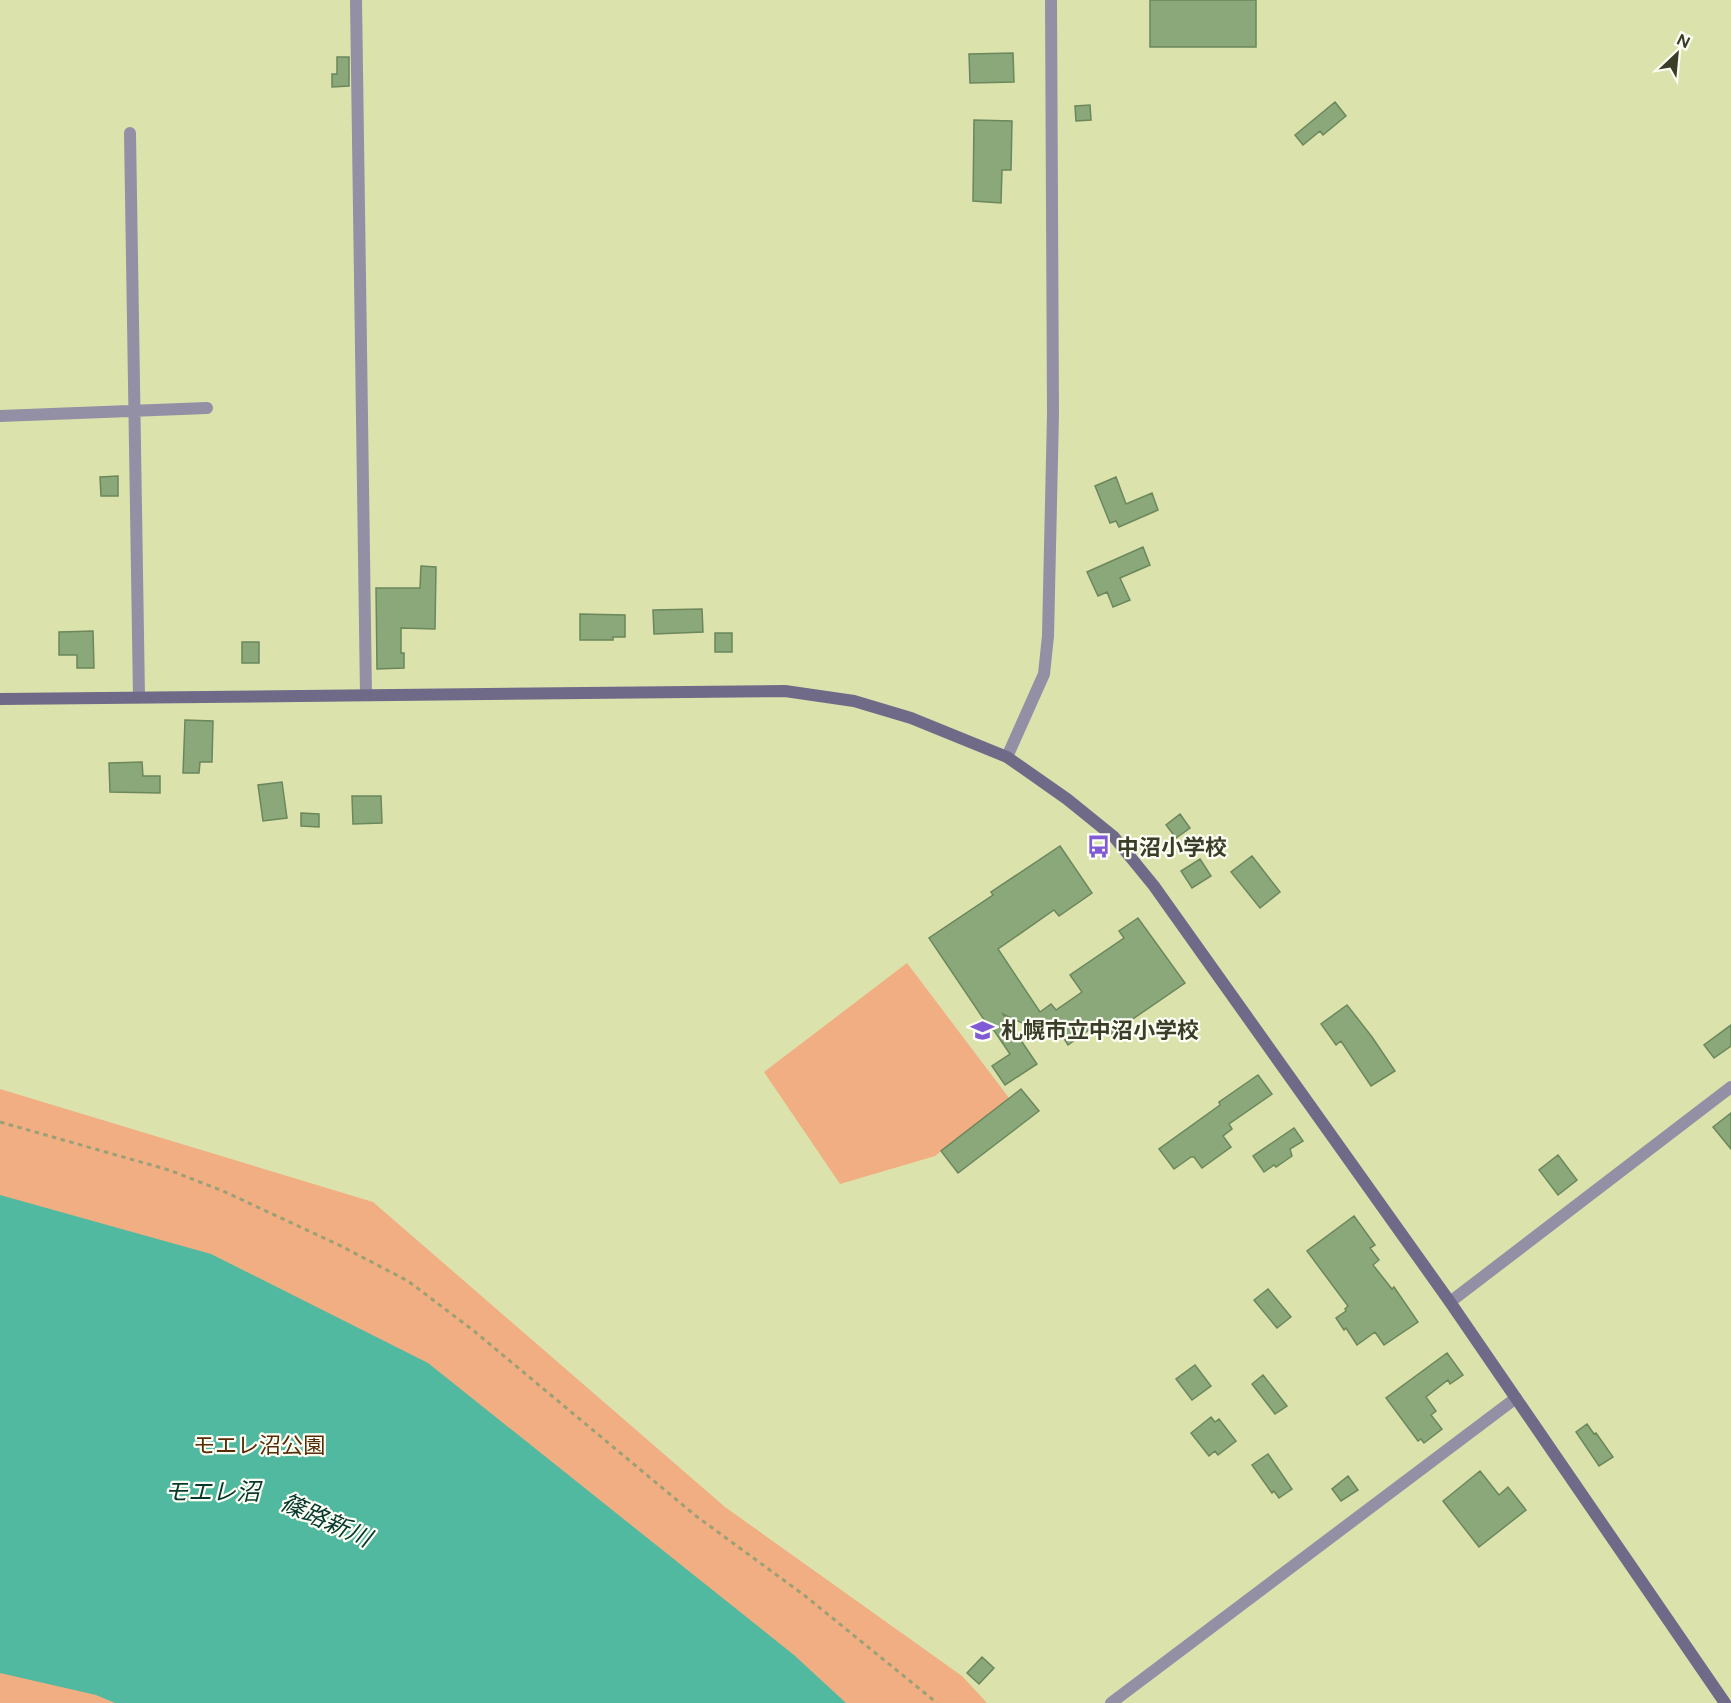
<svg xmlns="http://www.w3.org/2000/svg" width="1731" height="1703" font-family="Figtree,'Noto Sans JP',sans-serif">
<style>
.green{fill:#f1ae82}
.water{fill:#51b99f}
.building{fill:#8ba87b;stroke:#6b875b;stroke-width:1.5}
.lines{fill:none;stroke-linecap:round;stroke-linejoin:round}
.path{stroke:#9ba077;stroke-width:3;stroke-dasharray:4.5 4.5;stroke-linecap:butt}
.street{stroke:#938fa5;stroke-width:12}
.secondary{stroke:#706a89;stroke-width:12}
.labels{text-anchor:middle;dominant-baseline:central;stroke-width:4.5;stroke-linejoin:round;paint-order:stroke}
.poi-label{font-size:22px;font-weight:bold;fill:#3a3d27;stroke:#fdfef4;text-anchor:start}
.park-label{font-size:22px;fill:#582b05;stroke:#fdfef4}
.water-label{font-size:24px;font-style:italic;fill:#06382d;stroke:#fdfef4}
</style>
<rect width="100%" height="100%" fill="#dbe2ac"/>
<!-- green -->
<path class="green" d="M907 963 1009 1098 935 1156 840 1184 764 1072Z
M0 1089 373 1202 725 1507 962 1676 987 1703H0Z"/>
<!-- water -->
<path class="water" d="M0 1195 211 1254 428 1363 794 1655 846 1703H115L96 1695 0 1673Z"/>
<!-- building -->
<path class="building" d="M1150 0H1256V47H1150Z
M1013 53 1014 82 970 83 969 54Z
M337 57H349V86L332 87V74H337Z
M1335 102 1346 116 1323 135 1320 131 1303 145 1295 135Z
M1090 105 1091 120 1076 121 1075 106Z
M974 120 1012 121 1011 170H1002L1001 203 973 201Z
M118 476V496H101L100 477Z
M1116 477 1126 504 1152 493 1158 510 1119 527 1116 521 1110 523 1095 486Z
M1143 547 1150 565 1120 578 1130 600 1113 607 1107 592 1098 596 1087 572Z
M421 566 436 567 435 629 401 628V653H404V668L377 669 376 588H420Z
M702 609 703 632 654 634 653 610Z
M580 614 625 615V637H613V640H580Z
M93 631 94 668H77V655H59V632Z
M715 633H732V652H715Z
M242 642H259V663H242Z
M185 720 213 721 212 762H200L199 773H183Z
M142 762 143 776H160V793L110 792 109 763Z
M282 782 287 818 263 821 258 785Z
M352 796H381L382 823 353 824Z
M301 813 319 814V827L301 826Z
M1180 814 1190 828 1176 838 1166 825Z
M1060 846 1092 893 1059 916 1054 910 998 949 1040 1012 1051 1004 1056 1010 1082 992 1070 975 1124 938 1119 931 1138 918 1185 983 1111 1034 1102 1021 1068 1045 1060 1032 1052 1037 1003 1014 1037 1064 1005 1085 992 1066 1010 1054 993 1029 991 1030 929 938 993 895 991 892Z
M1252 856 1280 892 1260 908 1231 872Z
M1200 859 1211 876 1192 888 1181 871Z
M1347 1005 1372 1037 1395 1071 1371 1086 1341 1041 1336 1045 1321 1024Z
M1731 1025V1046L1714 1058 1704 1045Z
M1258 1075 1272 1094 1229 1124 1232 1129 1223 1136 1231 1147 1202 1168 1194 1157H1191L1174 1169 1159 1149 1220 1105 1219 1102Z
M1021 1089 1039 1111 958 1173 941 1151Z
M1731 1113V1149L1713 1127Z
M1294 1128 1303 1141 1290 1149 1292 1156 1276 1167 1274 1165 1264 1172 1253 1156Z
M1558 1155 1577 1180 1558 1195 1539 1170Z
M1354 1216 1375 1245 1370 1248 1379 1260 1373 1265 1392 1289 1394 1287 1418 1322 1384 1345 1375 1332 1357 1345 1346 1328 1344 1330 1336 1318 1346 1311 1345 1309 1348 1306 1307 1251Z
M1268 1289 1291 1317 1277 1328 1254 1300Z
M1447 1353 1463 1375 1450 1384 1448 1380 1426 1397 1436 1411 1431 1415 1442 1429 1424 1443 1421 1439 1418 1441 1386 1398Z
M1195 1365 1211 1386 1192 1400 1176 1379Z
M1263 1375 1287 1406 1275 1414 1252 1384Z
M1211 1417 1215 1422 1219 1419 1236 1441 1218 1455 1215 1451 1209 1456 1191 1433Z
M1587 1424 1594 1434 1596 1433 1613 1457 1599 1466 1576 1432Z
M1268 1454 1292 1489 1279 1498 1274 1491 1272 1493 1252 1465Z
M1480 1471 1499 1495 1508 1487 1526 1510 1479 1547 1443 1501Z
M1348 1476 1358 1490 1341 1501 1332 1489Z
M982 1657 994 1668 979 1684 967 1673Z"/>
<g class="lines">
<!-- path -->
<path class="path" d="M0 1122 169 1170 223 1191 339 1245 408 1281 474 1331 696 1516 804 1595 937 1703"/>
<!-- street -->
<path class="street" d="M356 0 366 695
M130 133 139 697
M0 416 207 408
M1007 757 1044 674 1048 636 1053 414 1051 0
M1450 1302 1731 1087
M1111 1703 1516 1398"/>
<!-- secondary -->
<path class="secondary" d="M0 699 785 691 854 701 911 718 1007 757 1067 799 1114 837 1154 886 1450 1302 1725 1703"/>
</g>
<!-- icons -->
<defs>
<symbol id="bus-bare" viewBox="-9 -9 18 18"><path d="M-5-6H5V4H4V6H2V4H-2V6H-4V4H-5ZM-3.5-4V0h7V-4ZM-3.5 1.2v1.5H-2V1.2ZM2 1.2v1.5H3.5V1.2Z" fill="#815bd5" stroke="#fdfef4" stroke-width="2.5" paint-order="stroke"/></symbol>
<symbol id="school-bare" viewBox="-9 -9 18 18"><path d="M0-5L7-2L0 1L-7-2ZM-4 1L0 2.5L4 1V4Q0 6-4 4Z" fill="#815bd5" stroke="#fdfef4" stroke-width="2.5" paint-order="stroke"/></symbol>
</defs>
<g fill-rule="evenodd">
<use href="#bus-bare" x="1082" y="830" width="33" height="33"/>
<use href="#school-bare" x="966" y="1014" width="33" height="33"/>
</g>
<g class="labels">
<!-- poi labels -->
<g class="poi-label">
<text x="1117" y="847">中沼小学校</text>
<text x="1001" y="1030">札幌市立中沼小学校</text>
</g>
<!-- park labels -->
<g class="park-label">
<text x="259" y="1445">モエレ沼公園</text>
</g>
<!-- water labels -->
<g class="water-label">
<text x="212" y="1491">モエレ沼</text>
<text transform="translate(326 1520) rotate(24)">篠路新川</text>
</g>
</g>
<!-- north arrow -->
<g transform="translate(1677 54) rotate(26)" stroke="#fdfef4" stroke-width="4.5" paint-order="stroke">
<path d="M0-4.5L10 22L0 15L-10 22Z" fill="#3a3d27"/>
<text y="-9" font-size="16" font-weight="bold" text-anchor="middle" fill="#3a3d27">N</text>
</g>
</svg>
